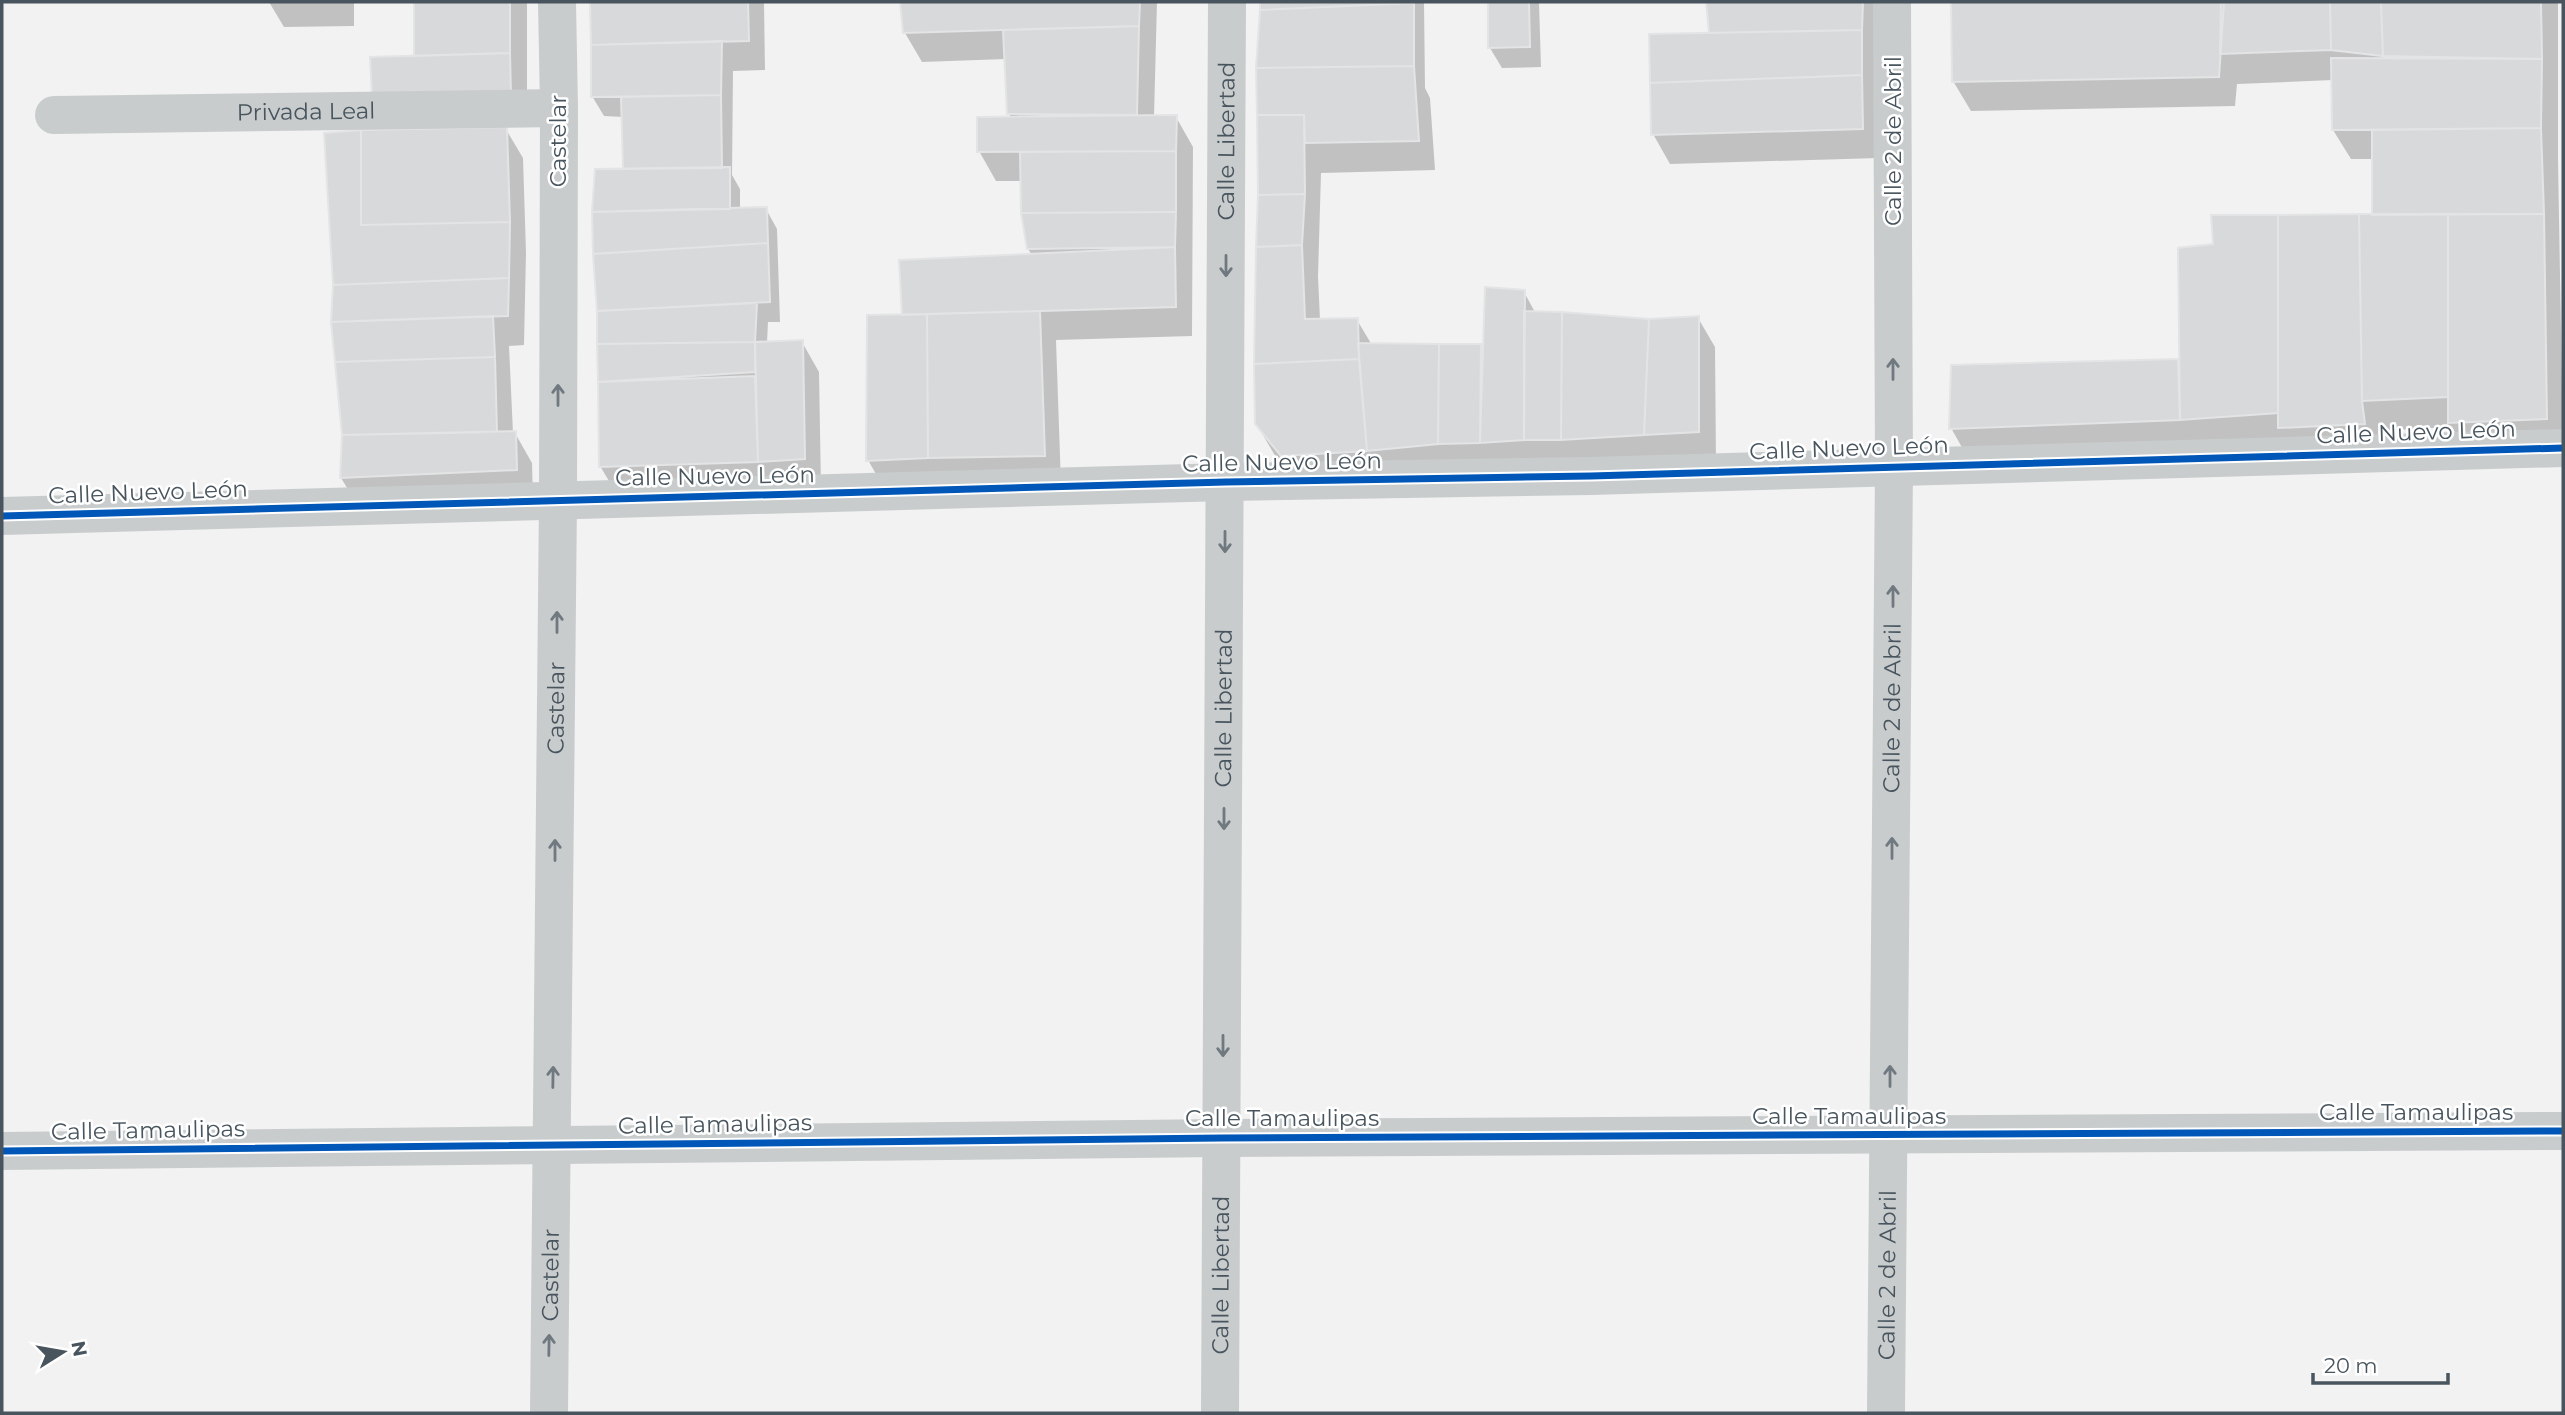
<svg xmlns="http://www.w3.org/2000/svg" width="2565" height="1415" font-family="Montserrat,sans-serif">
<style>
.shadow{fill:#0003}
.building{fill:#d8d9da;stroke:#e3e4e5;stroke-width:2}
.lines{fill:none;stroke-linecap:round;stroke-linejoin:round}
.minor{stroke:#c9cccd;stroke-width:38}
.cycleway-casing{stroke:#fff;stroke-width:11}
.cycleway{stroke:#0057b8;stroke-width:7}
.oneway{stroke:#6f797f}
.labels{text-anchor:middle;dominant-baseline:central;stroke-width:5;stroke-linejoin:round;paint-order:stroke}
.street-label{font-size:23px;fill:#48555e;stroke:#fff}
</style>
<rect width="100%" height="100%" fill="#f2f2f2"/>
<!-- shadow -->
<path class="shadow" d="M269 2H354V26L284 27Z
M415 2H527V126H504L523 158 526 253 524 345 509 346 513 433H515L532 463 533 500 359 507 341 478 361 131 416 57Z
M592 2H763L764 4 765 70 733 71 732 175 740 189V210L766 209 777 229 780 322H768L767 343 802 342 819 372 821 489 618 496 600 466 599 311 593 212 625 171 623 117 604 116 592 96Z
M902 2H1157L1154 117H1176L1193 147 1192 336 1056 340 1061 485 885 490 868 460 904 316 1032 255 1028 249 1022 181H996L979 151 1011 118 1009 114 1006 59 922 62 905 33Z
M1262 2H1424L1425 88 1430 98 1435 170 1321 173 1318 276 1320 320H1357L1372 345H1480L1484 353 1524 292 1536 314 1649 321 1698 318 1715 347 1716 462 1300 485 1274 454 1256 423Z
M1490 2H1539L1541 67 1502 68 1490 48Z
M1708 2H1877L1879 158 1670 164 1653 134 1711 35Z
M1953 2H2558V159L2563 448 2467 453 2452 427 2378 431 2381 453 1968 458 1951 428 1953 366 2181 360 2215 245 2374 216V159H2351L2333 130V80L2237 84 2235 106 1971 111 1953 81Z"/>
<!-- building -->
<path class="building" d="M414 2H510V53L414 56Z
M590 2H748L749 41 591 45Z
M900 2H1140L1139 26 903 33Z
M1260 2H1414V3L1260 10Z
M1488 2H1529L1530 47 1488 48Z
M1706 2H1863L1862 30 1709 33Z
M1951 2H2224L2219 77 1952 82Z
M2221 2H2330L2331 50 2220 54Z
M2330 2H2381L2383 56 2331 50Z
M2381 2H2541L2542 59 2383 56Z
M1414 3V66L1256 68 1260 10Z
M1139 26 1137 115 1007 114 1003 30Z
M1862 30V75L1650 83 1649 34Z
M722 41 721 95 591 97V45Z
M510 53 511 96H372L370 57Z
M2331 58 2542 59 2541 128 2332 130Z
M1414 66 1419 141 1305 143 1304 115H1257L1256 68Z
M1862 75 1863 129 1651 135 1650 83Z
M721 95 722 168 623 169 621 97Z
M1177 115 1176 151 977 152V117Z
M1257 115H1304L1305 194 1258 195Z
M507 127 510 222 361 225V130Z
M2541 128 2544 214 2372 215V130Z
M361 130V225L510 222 509 278 333 285 324 133Z
M1176 151V212L1021 213 1020 152Z
M730 167V209L592 212 595 169Z
M1305 194 1302 245 1256 247 1258 195Z
M767 207 768 243 593 254 592 212Z
M1176 212 1175 247 1027 249 1021 213Z
M2359 214H2448V397L2362 401Z
M2359 214 2362 401 2365 424 2278 428V215Z
M2448 214H2544L2547 419 2448 423Z
M2211 215H2278V413L2180 420 2178 248 2213 244Z
M768 243 770 302 597 311 593 254Z
M1302 245 1305 319 1358 318 1359 359 1254 364 1256 247Z
M1175 247 1176 307 902 315 899 260Z
M509 278 508 316 331 322 333 285Z
M1485 287 1525 290 1524 440 1480 443Z
M757 303 755 342 597 344V311Z
M1040 311 1045 456 928 458 927 314Z
M1524 311 1562 312 1561 440H1524Z
M1562 312 1649 319 1644 435 1561 440Z
M927 314 928 458 866 461 867 315Z
M493 316 495 357 335 362 331 322Z
M1699 316V432L1644 435 1649 319Z
M803 340 805 459 758 462 755 342Z
M755 342V372L598 382 597 344Z
M1358 343 1439 344 1438 444 1367 451Z
M1439 344H1481L1480 443 1438 444Z
M495 357 497 432 342 435 335 362Z
M1359 359 1367 451 1281 456 1255 424 1254 364Z
M2178 359 2180 420 1949 429 1951 365Z
M755 376 758 462 599 467 598 382Z
M516 431 517 470 340 478 342 435Z"/>
<g class="lines">
<!-- minor -->
<g class="minor">
<path id="s1" d="M54 115 559 108"/>
<path d="M2 516 1226 482 1591 476 2563 448"/>
<path d="M2 1151 1222 1138 2563 1131"/>
<path id="s2" d="M549 1413 558 499 559 108 557 2"/>
<path id="s3" d="M1220 1413 1227 2"/>
<path id="s4" d="M1886 1413 1894 466 1892 2"/>
</g>
<defs>
<path id="cycleway" d="M2 516 1226 482 1591 476 2563 448
M2 1151 1222 1138 2563 1131"/>
</defs>
<!-- cycleway casing -->
<use href="#cycleway" class="cycleway-casing"/>
<!-- cycleway -->
<use href="#cycleway" class="cycleway"/>
</g>
<!-- one-way arrows -->
<defs><path id="oneway-shaft" d="M-6 0H5M1.5-3L5.5 0L1.5 3" fill="none" stroke-width="1.6" stroke-linecap="round" stroke-linejoin="round" transform="scale(1.75)"/></defs>
<g class="oneway">
<use href="#oneway-shaft" transform="translate(1226 266) rotate(90)"/>
<use href="#oneway-shaft" transform="translate(1893 369) rotate(-90)"/>
<use href="#oneway-shaft" transform="translate(558 395) rotate(-90)"/>
<use href="#oneway-shaft" transform="translate(1225 542) rotate(90)"/>
<use href="#oneway-shaft" transform="translate(1893 596) rotate(-90)"/>
<use href="#oneway-shaft" transform="translate(557 622) rotate(-90)"/>
<use href="#oneway-shaft" transform="translate(1224 819) rotate(90)"/>
<use href="#oneway-shaft" transform="translate(1892 848) rotate(-90)"/>
<use href="#oneway-shaft" transform="translate(555 850) rotate(-90)"/>
<use href="#oneway-shaft" transform="translate(1223 1046) rotate(90)"/>
<use href="#oneway-shaft" transform="translate(1890 1076) rotate(-90)"/>
<use href="#oneway-shaft" transform="translate(553 1077) rotate(-89)"/>
<use href="#oneway-shaft" transform="translate(549 1345) rotate(-89)"/>
</g>
<g class="labels">
<!-- street labels -->
<g class="street-label">
<text stroke="none"><textPath href="#s1" startOffset="252">Privada Leal</textPath></text>
<text transform="translate(558 141) rotate(-90)">Castelar</text>
<text stroke="none"><textPath href="#s3" startOffset="1272">Calle Libertad</textPath></text>
<text transform="translate(1893 141) rotate(-90)">Calle 2 de Abril</text>
<text transform="translate(2416 432) rotate(-2)">Calle Nuevo León</text>
<text transform="translate(1849 448) rotate(-2)">Calle Nuevo León</text>
<text transform="translate(1282 462) rotate(-1)">Calle Nuevo León</text>
<text transform="translate(715 476) rotate(-1)">Calle Nuevo León</text>
<text transform="translate(148 492) rotate(-2)">Calle Nuevo León</text>
<text stroke="none"><textPath href="#s2" startOffset="705">Castelar</textPath></text>
<text stroke="none"><textPath href="#s3" startOffset="705">Calle Libertad</textPath></text>
<text stroke="none"><textPath href="#s4" startOffset="705">Calle 2 de Abril</textPath></text>
<text x="2416" y="1112">Calle Tamaulipas</text>
<text x="1849" y="1116">Calle Tamaulipas</text>
<text x="1282" y="1118">Calle Tamaulipas</text>
<text transform="translate(715 1124) rotate(-1)">Calle Tamaulipas</text>
<text transform="translate(148 1130) rotate(-1)">Calle Tamaulipas</text>
<text stroke="none"><textPath href="#s2" startOffset="138">Castelar</textPath></text>
<text stroke="none"><textPath href="#s3" startOffset="138">Calle Libertad</textPath></text>
<text stroke="none"><textPath href="#s4" startOffset="138">Calle 2 de Abril</textPath></text>
</g>
</g>
<!-- border -->
<rect width="2565" height="1415" fill="none" stroke="#48555e" stroke-width="7"/>
<!-- north arrow -->
<g transform="translate(63 1352) rotate(79)" stroke="#ffffff" stroke-width="5" paint-order="stroke">
<path d="M0-5L12 26L0 18L-12 26Z" fill="#48555e"/>
<text y="-10" font-size="19" font-weight="bold" text-anchor="middle" fill="#48555e">N</text>
</g>
<!-- scale -->
<path d="M2313 1373v10h135v-10" fill="none" stroke="#48555e" stroke-width="3.5"/>
<text x="2324" y="1373" font-size="21" fill="#48555e" stroke="#ffffff" stroke-width="5" paint-order="stroke">20 m</text>
</svg>
